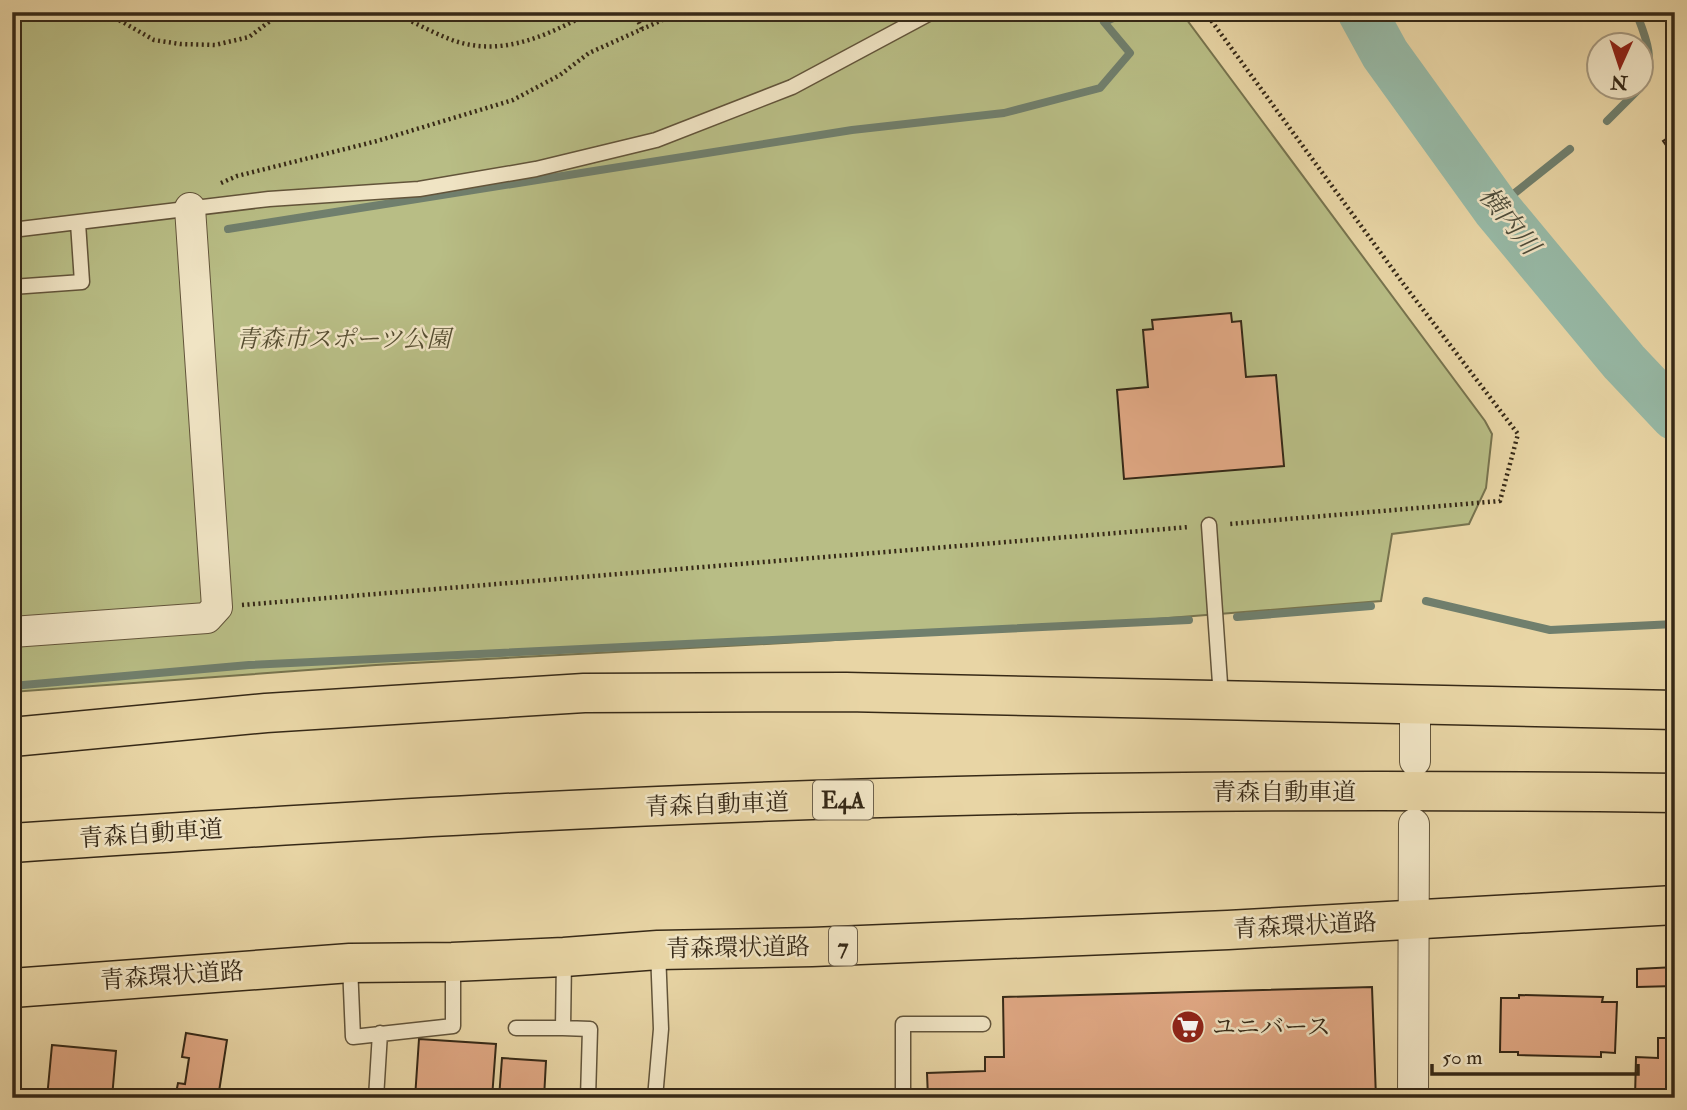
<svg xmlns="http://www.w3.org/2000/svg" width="1687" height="1110" font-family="'IM FELL Double Pica','Noto Serif JP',serif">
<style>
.green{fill:#b8bd85;stroke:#77734e;stroke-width:2}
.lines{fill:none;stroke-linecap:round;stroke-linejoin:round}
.stream{stroke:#707f6d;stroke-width:8}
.river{stroke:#97b9a6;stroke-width:49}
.building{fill:#dfa783;stroke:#362917;stroke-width:2}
.lane-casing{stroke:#62543a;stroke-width:17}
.street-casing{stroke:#62543a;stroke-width:32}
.highway-casing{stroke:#362917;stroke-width:41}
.path{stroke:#362917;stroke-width:4.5;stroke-dasharray:2 3.5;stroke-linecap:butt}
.lane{stroke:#f0e4c4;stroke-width:14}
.street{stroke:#f0e4c4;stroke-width:30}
.highway{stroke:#e8d5a5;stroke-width:38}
.labels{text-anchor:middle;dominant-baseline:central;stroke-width:5;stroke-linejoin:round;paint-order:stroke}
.shield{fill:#f0e4c4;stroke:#6e614b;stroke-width:2}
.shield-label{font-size:23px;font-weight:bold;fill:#362917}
.park-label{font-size:24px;font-style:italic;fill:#564e32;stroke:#f0e4c4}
.street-label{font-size:24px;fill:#362917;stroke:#f0e4c4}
.poi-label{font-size:24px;fill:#362917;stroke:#f0e4c4;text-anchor:start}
.water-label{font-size:26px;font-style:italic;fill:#4e4d3b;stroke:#f0e4c4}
</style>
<rect width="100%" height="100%" fill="#e8d5a5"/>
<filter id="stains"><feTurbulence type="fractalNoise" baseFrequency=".00286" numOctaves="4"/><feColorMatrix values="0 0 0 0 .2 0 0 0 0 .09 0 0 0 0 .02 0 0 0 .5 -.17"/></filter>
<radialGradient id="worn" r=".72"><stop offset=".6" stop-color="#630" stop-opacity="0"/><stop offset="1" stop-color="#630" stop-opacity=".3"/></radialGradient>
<!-- green -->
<path class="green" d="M12 12H1181L1485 421 1492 434 1486 488 1469 524 1392 534 1381 601 1156 619 820 641 376 665 12 692Z"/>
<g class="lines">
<!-- stream -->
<path class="stream" d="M1636 12C1646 38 1656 59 1642 84
M1607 121 1640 88
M1496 208 1570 149
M228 229 852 130 1004 113 1100 88 1130 53 1104 22 1127 12
M1426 601 1550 630 1675 624
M1237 617 1371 606
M12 686 249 665 1189 620"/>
<!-- river -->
<path class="river" d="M1362 12 1385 54 1496 208 1624 362 1675 416"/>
</g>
<!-- building -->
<path class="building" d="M1675 133V158L1663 141Z
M1231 313 1232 322 1241 321 1246 377 1276 375 1284 466 1124 479 1117 390 1148 387 1143 330 1153 329 1152 320Z
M1675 967V986L1637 987V969Z
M1372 987 1376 1098H928L927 1073 985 1071V1057H1004L1003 997Z
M1519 995 1603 997 1602 1002H1617L1615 1053 1601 1052V1057L1518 1055V1052H1500L1501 998H1519Z
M186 1033 227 1040 218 1098H175L178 1083 185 1084 189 1058 182 1057Z
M1658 1038H1675V1098H1635L1636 1057 1658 1058Z
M419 1039 496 1044 492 1098H415Z
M52 1045 116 1051 112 1098H47Z
M502 1058 546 1061 544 1098H499Z"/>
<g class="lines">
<defs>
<path id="lane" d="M12 230 269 199 419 189 536 169 656 140 792 87 932 12
M12 287 82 282 78 223
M1209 525 1221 698
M564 959 563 1028 590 1029 588 1098
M350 965 353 1037 453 1026V963
M516 1028H563
M376 1098 380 1033
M655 1098 661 1029 658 951
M903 1098V1024H983"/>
<path id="street" d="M12 632 207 618 217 607 190 208
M1415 704V761
M1413 1098 1414 824"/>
<path id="highway" d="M12 737 266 713 584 693 846 692 1675 710
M12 843C326 822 641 803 956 796 1195 790 1435 790 1675 793
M12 988 350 963 452 962 564 957 658 950 812 947 1228 930 1675 905"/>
</defs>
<!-- lane casing -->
<use href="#lane" class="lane-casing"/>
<!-- street casing -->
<use href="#street" class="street-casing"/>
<!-- highway casing -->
<use href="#highway" class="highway-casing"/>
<!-- path -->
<path class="path" d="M105 12 154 40 180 44 215 45 249 37 282 12
M392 12C412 21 431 32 452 40 502 58 548 35 591 12
M605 12 609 16 617 12
M634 12 642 29
M1205 12 1402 282 1518 434 1500 501 1229 524
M221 183 237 176 377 141 513 100 560 75 589 53 680 12
M242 605 1189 527"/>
<!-- lane -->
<use href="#lane" class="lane"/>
<!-- street -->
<use href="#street" class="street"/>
<!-- highway -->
<use href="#highway" class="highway"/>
</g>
<!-- icons -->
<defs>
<symbol id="supermarket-disc" viewBox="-11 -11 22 22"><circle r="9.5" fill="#8f2418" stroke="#f0e4c4"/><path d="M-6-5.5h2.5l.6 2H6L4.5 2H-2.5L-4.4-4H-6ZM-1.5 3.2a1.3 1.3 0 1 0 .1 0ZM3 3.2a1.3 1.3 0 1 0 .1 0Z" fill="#fff"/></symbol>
</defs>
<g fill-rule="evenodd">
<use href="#supermarket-disc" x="1169" y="1008" width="38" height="38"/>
</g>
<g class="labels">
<!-- shield labels -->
<g class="shield">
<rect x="813" y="780.5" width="60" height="39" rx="5"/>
<rect x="829" y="926.5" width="28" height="39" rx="5"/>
</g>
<g class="shield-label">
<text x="843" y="800">E4A</text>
<text x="843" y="946">7</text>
</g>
<!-- park labels -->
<g class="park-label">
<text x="343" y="339">青森市スポーツ公園</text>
</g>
<!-- street labels -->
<g class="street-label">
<text x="1284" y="792">青森自動車道</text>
<text transform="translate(717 805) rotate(-2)">青森自動車道</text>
<text transform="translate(151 834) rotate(-4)">青森自動車道</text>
<text transform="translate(1305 926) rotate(-3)">青森環状道路</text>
<text transform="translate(738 948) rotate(-1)">青森環状道路</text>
<text transform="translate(172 976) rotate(-4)">青森環状道路</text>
</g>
<!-- poi labels -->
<g class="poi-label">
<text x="1212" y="1027">ユニバース</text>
</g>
<!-- water labels -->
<g class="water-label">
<text transform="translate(1509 221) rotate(51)">横内川</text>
</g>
</g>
<!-- margin -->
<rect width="1687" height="1110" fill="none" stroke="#e8d5a5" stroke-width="42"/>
<rect x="14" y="14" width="1659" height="1082" fill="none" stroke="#362917" stroke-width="3.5"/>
<rect x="21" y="21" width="1645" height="1068" fill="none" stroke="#362917" stroke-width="2"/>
<!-- north arrow -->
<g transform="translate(1620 66) rotate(183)"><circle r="33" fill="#f0e4c4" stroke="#a6997f" stroke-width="2"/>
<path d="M0-5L12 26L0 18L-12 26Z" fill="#8f2418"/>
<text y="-10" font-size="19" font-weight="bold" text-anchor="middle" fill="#362917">N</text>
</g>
<!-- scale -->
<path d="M1432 1064v10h206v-10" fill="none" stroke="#362917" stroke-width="3.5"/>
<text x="1442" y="1064" font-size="21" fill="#362917" stroke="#f0e4c4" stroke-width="5" paint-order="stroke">50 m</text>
<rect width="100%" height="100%" filter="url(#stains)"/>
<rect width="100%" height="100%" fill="url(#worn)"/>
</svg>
